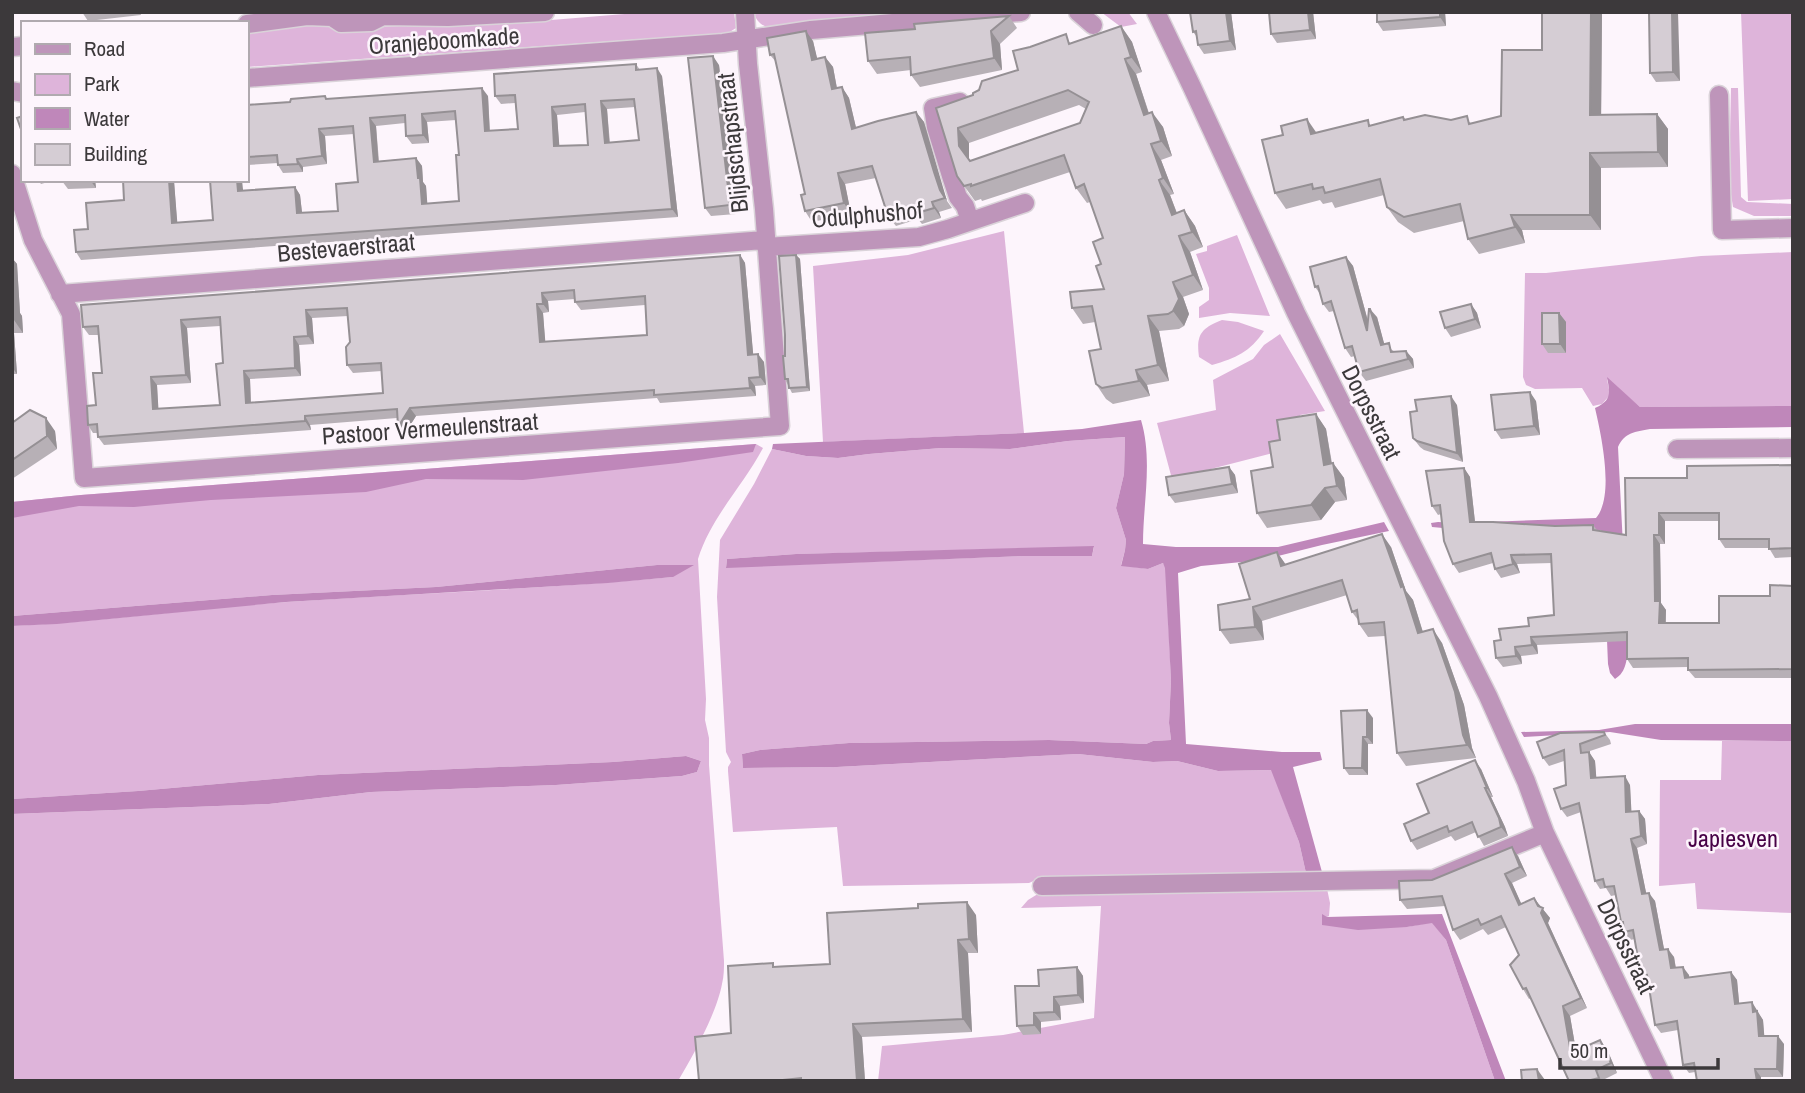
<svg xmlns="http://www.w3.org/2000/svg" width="1805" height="1093" font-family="'Archivo Narrow',sans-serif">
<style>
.green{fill:#deb4da;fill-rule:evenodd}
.water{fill:#bf87ba}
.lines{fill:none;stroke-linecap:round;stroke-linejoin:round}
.minor-casing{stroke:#dad3d9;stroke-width:21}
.minor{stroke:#be95ba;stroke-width:18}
.wall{fill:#b7b0b6;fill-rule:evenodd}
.shaded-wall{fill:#959094}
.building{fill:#d5cdd4;stroke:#959094;stroke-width:2;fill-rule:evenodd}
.labels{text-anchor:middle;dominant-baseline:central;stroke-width:5;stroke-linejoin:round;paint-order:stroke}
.street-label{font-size:24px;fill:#3c393b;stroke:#fdf5fc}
.park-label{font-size:24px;fill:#470146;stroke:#fdf5fc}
</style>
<rect width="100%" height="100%" fill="#fdf5fc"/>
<!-- green -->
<path class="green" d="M649 12H734L736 28 728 33 247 67V31L309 25 344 28 539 21Z
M754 12H951L772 28C763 27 756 22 754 12Z
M1101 12H1128L1137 24 1121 27Z
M1741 12H1793V199L1748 201Z
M1731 88H1738L1741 197 1747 202 1793 204V216H1754L1733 207 1729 182Z
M1004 231 1024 433 823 442 813 266 908 255Z
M1237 235 1270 316 1230 313 1199 318V307L1209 300V288L1196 254 1207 251V246Z
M1793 252V406L1640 407 1607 379 1610 395 1602 404 1593 406 1582 388 1535 389 1526 385 1523 377 1525 273H1546L1701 256Z
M1222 320 1238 322 1264 331C1250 352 1236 358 1212 365L1199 357C1196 335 1201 328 1222 320Z
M1280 334 1325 411 1300 415 1299 425 1285 450 1172 479 1157 423 1216 410 1213 380 1253 359 1264 345Z
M1125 437 1124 474 1116 508 1126 540 1125 550 1121 565 1148 569 1163 563 1166 568 1171 680 1169 723 1171 740 1153 741 1146 744 1049 740 849 743 760 750 742 754 743 768 837 767 1078 754 1153 762 1177 761 1218 771 1272 770 1299 842 1306 873 1038 879 1029 883 843 886 837 827 733 832 728 771V767L731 762 726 752 717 597 720 540 754 484 772 449 806 456 838 458 869 454 941 448 1010 449 1068 441ZM1094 547 1092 556H1023L726 567 727 559 796 554Z
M756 444 763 448C743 486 711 517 698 559L706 699 705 720 709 738V765L724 961C724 968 724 976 722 984 717 1012 693 1056 678 1081H12V814L269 804 371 792 556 785 682 776 697 772 701 761 686 756 613 762 318 775 138 791 12 799V626C104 622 195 608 287 602 416 593 545 589 673 577L657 565 436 587 272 595 12 616V502L81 495Z
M1722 741H1793V913L1697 909 1695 883 1659 886 1660 780H1721Z
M1326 884 1330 903 1329 916 1327 917 1323 925 1407 927 1432 922 1446 940 1495 1081H878L882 1046 1003 1035 1094 1018 1101 906 1021 908 1028 900 1041 892Z"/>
<!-- water -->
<path class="water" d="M1607 377 1640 407 1793 406V427L1650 429C1635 432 1625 432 1618 447L1628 645C1627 658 1627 672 1615 679L1610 673 1608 664 1603 544 1601 530 1443 528 1432 527 1431 523 1438 522 1457 523 1596 518C1615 496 1601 434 1595 408 1612 400 1610 393 1607 377Z
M1141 420C1153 460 1143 503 1143 544L1176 547H1278L1384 522 1389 531 1322 545 1262 560 1201 566 1178 573 1186 744 1282 752H1320L1322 760 1293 767 1322 872 1306 873 1299 842 1271 770 1218 771 1177 761 1153 762 1078 754 837 767 743 768 742 754 760 750 849 743 1049 740 1146 744 1153 741 1171 740 1169 723 1171 680 1165 568 1163 563 1148 569 1121 566 1125 550 1126 540 1116 508 1124 474 1125 437 1068 441 1010 449 941 448 869 454 838 458 806 456 772 449 773 444 1024 433 1082 429Z
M756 444 753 452 678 463 523 480 426 479 366 492 211 500 134 507 79 506 12 518V502L81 495Z
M1094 546 1092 556H1023L726 568 727 559 796 554Z
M657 565H694L673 577 608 583 286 602 57 624 12 626V616L272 595 436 587Z
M1635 724H1793V741L1661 740 1610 732 1524 737 1521 732 1599 730Z
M686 756 701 761 697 772 682 776 556 785 371 792 269 804 12 814V799L138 791 318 775 613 762Z
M1322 914 1327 917 1442 914 1506 1081H1495L1446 940 1432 923 1407 927 1358 930 1322 925Z"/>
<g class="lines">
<defs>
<path id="minor" d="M377 12 383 16 448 17 545 12
M1078 12 1093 25
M1156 12 1192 87 1296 313 1488 696 1526 781 1545 833 1664 1081
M247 24 307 16 332 17 341 23 371 22 383 16
M12 47 23 46
M247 78 723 43 811 30 1021 12
M12 91 23 93
M1719 95 1722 230 1793 228
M960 102 933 108 936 127 952 179 958 197 965 206 970 221
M12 174 33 240 71 314 84 478 780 426 764 209 748 64 745 12
M766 247 919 237 948 229 1025 203
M60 294 765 240
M1677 449 1793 448
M1042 886 1434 879 1545 833"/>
</defs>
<!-- minor casing -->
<use href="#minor" class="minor-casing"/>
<!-- minor -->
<use href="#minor" class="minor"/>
</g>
<!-- wall -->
<path class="wall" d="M82 12H140L141 15 88 21Z
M1190 12H1231L1236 50 1204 54 1198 45 1197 37 1193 32Z
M1313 12 1316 39 1277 43 1271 34Z
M1445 12 1446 26 1383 31 1377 22Z
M1542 12H1602L1601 115 1657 114 1668 129V167L1601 168V230H1522L1525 243 1479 254 1468 239 1464 221 1414 233 1398 222 1387 207 1384 195 1335 208 1332 202 1323 204 1320 200 1286 209 1275 193 1283 135 1316 133 1372 125 1403 117 1405 119 1451 120 1472 123 1501 116 1542 50Z
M1649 12 1680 81 1656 82 1650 73Z
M1009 16 1017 28 1000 44 1002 70 920 87 911 75V70L877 74 868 61 915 29Z
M1121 26 1132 42 1142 72 1136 74 1149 113 1163 127 1172 156 1161 160 1174 194 1170 195 1177 213 1184 210 1195 226 1203 247 1190 252 1203 290 1183 297 1189 314 1184 326 1179 329 1159 331 1169 381 1147 385 1150 396 1113 404 1106 399 1096 384 1101 349 1095 322 1083 324 1072 308 1104 289 1101 264 1103 238 1090 202 1087 203 1076 188 1070 172 982 201 981 199 975 201 957 176 936 108 973 95 1018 70 1072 43ZM1079 105 1086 109 1080 123 970 161H969V143Z
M813 41 817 59 825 57 833 67 837 88 842 87 849 98 856 128 916 112 924 122 941 183 947 201 952 208 939 212 941 218 922 224 918 219 896 226 888 216 876 178 845 184 851 214 812 222 805 211V194L777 63 770 55Z
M636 64 640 70 662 76 678 217 81 260 76 252 88 229 124 200 123 180H191L174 181 177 223 213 220 243 191 295 187 300 195 302 213 338 211 358 182 354 134 325 136 327 164 303 167V172L283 173 278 165V163L247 165V105L327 99 488 96 490 131 518 129 515 103 501 104 495 96ZM635 107 639 140 610 143 607 109ZM585 112 588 145 559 146 557 115ZM456 120 459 155V201L427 204 426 186 423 182 422 166 416 158 379 161 376 126 405 123 406 136 412 144 429 143 427 122Z
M719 65 736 214 711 216 705 208Z
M38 180H55L41 184Z
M95 180 96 188 68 189 62 181Z
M740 255 745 263 753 354 764 362 766 385 755 386 756 396 660 403 657 398 416 416 404 435 397 418 310 425 311 430 104 445 98 437V433H93L88 425 96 405 102 373 98 335H89L83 327ZM575 299V302L581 310 645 305 647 335 545 342 543 313 549 312 548 301ZM348 316 350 342 347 365 353 373 382 371 383 393 251 402 250 379 301 376 299 345 314 344 312 318ZM220 326 223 363 220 405 158 409 157 385 191 383 187 328Z
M796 255 800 259 810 391 792 393 785 379V356Z
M1346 257 1353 266 1368 321 1377 317 1384 344 1395 352 1406 351 1413 359 1414 368 1366 381 1359 372 1355 356 1351 357 1345 348 1334 311 1329 312 1323 304 1321 295 1315 287Z
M12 258 17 264 20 313 22 316 23 333H14L17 374H12Z
M1471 304 1477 313 1481 328 1451 337 1445 328Z
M1559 313 1566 322V353H1548L1542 344Z
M12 398 14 422 55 431 57 449 12 479Z
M1536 401 1540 435 1501 439 1495 430Z
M1457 405 1463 462 1424 450 1420 447 1413 438Z
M1316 414 1326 429 1332 463H1333L1344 478 1347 500 1335 502 1321 520 1267 528 1257 513 1273 467 1280 440Z
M1793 465V557L1775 558 1769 548H1725L1719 539V521H1665V544H1660L1661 603 1666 610V623H1719L1770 596 1793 586V678H1695L1688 670V667L1633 668 1627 659V641L1537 645 1538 654 1521 656 1522 664 1503 667 1496 658 1501 640 1554 615 1552 563 1517 564 1520 573 1501 578 1495 569 1493 563 1459 573 1453 564 1441 514 1438 515 1432 506 1464 468 1470 477 1475 522 1555 526 1593 525 1597 530 1626 535 1687 478Z
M1229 467 1235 475 1238 493 1175 503 1169 495Z
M1391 547 1406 591 1413 600 1423 632 1442 643 1464 705 1472 748 1476 758 1406 766 1397 753 1385 636 1368 637 1359 624 1358 620 1352 612 1347 595 1262 621 1264 640 1230 644 1220 630 1250 599 1277 552 1286 565Z
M1373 718V744H1368V775H1349L1344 768Z
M1604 732 1610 740 1611 744 1587 752H1589L1595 761 1596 777 1630 785 1631 812 1639 811 1645 819 1647 844 1637 848 1646 893 1655 901 1664 950 1674 957 1676 968 1689 975V978L1731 972 1737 980 1739 1003 1758 1011V1013L1763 1020 1764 1036 1784 1044 1783 1077H1761L1695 1072 1689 1073 1683 1065 1678 1030 1661 1033 1655 1025 1649 984 1647 985 1641 976 1635 939 1630 940 1624 932 1623 926 1621 922 1616 895 1611 896 1606 888 1600 889 1595 881 1581 812 1567 817 1561 809 1566 785 1564 761 1549 766 1543 758Z
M1481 769 1493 797H1491L1505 827 1508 836 1484 846 1476 832 1455 841 1451 836 1417 850 1411 841 1429 813Z
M1518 856 1527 876 1512 883 1521 904 1541 907 1550 918 1548 923 1587 1008 1570 1016 1576 1051 1600 1040 1607 1049 1617 1073 1603 1080V1081H1569L1531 998 1529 999 1523 989 1519 955 1506 927 1488 935 1483 929 1460 940 1453 930 1445 906 1407 909 1400 900 1432 880Z
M976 915 978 953H968L972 1032 862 1037 865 1081H699L775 966 830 964Z
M1077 967 1083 976 1084 1003 1060 1006 1061 1020 1041 1022V1034L1023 1035 1017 1026 1039 986Z"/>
<!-- shaded-wall -->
<path class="shaded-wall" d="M1226 12H1231L1236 50 1230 41Z
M1308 12H1313L1316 39 1310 30Z
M1440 12H1445L1446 26 1440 17Z
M1591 12H1602L1601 130 1590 115Z
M1672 12H1678L1680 81 1673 72Z
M1121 26 1132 42 1142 72 1131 57Z
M806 31 813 41 820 70 812 60Z
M991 31 1000 44 1002 70 994 58Z
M713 56 719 65 736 214 730 205Z
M825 57 833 67 839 100 832 89Z
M1125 59 1136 74 1154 130 1144 115Z
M657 68 662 76 678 217 672 209Z
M842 87 849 98 859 140 852 129Z
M482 88 488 96 490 139 485 131Z
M601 101 607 109 610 151 605 143Z
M552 107 557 115 560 154 554 146Z
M916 112 924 122 947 201 940 190Z
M1152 112 1163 127 1172 156 1161 141Z
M422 114 427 122 429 143 423 135Z
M1657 114 1668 129V167L1658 152Z
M370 118 376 126 379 170 374 162Z
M1307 119 1318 135 1311 134Z
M958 128 969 143V161L959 146Z
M319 129 325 136 327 164 322 156Z
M1151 144 1161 160 1174 194 1163 178Z
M1590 153 1601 168V230L1590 215Z
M416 158 422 166 423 182 426 186 428 212 422 204 418 178Z
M297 159 303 167V172L298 164Z
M838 173 845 184 851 214 844 203Z
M90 180H95L96 188Z
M169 180H173L174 181 178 231 172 223Z
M237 180H242L244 199 238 191Z
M1159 180 1170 195 1183 230 1172 215Z
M295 187 300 195 303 221 297 213Z
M932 202 939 212 941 218 934 208Z
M1184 210 1195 226 1203 247 1192 232Z
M1511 215 1522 230 1525 243 1515 227Z
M1179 236 1190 252 1203 290 1193 275Z
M740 255 745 263 754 363 748 355Z
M796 255 800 259 810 391 807 387Z
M1346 257 1353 266 1373 340 1367 331Z
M12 258 17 264 20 313 22 316 23 333 14 320 12 305Z
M1173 282 1183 297 1189 314 1184 326 1173 311Z
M542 293 548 301 549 312 543 304Z
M537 304 543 313 546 350 540 342Z
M1471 304 1477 313 1481 328 1475 319Z
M1370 309 1377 317 1387 354 1381 345Z
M306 310 312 318 314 344 308 336Z
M1559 313 1566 322V353L1560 344Z
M1148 316 1159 331 1169 381 1158 365Z
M181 320 187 328 191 383 186 375Z
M12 331 14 333 17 374 12 367Z
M294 337 299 345 301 376 295 368Z
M1406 351 1413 359 1414 368 1408 359Z
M758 354 764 362 766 385 760 377Z
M1136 370 1147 385 1150 396 1139 381Z
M244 371 250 379 251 411 246 403Z
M151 377 157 385 159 418 153 409Z
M749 378 755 386 756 396 750 388Z
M1530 392 1536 401 1540 435 1534 426Z
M1451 396 1457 405 1463 462 1457 453Z
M12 397 15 440 12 436Z
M410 408 416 416 404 435 398 427Z
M1316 414 1326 429 1334 479 1324 465Z
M305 416 310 425 311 430 305 421Z
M46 418 55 431 57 449 47 436Z
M1333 463 1344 478 1347 500 1337 486Z
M1229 467 1235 475 1238 493 1232 484Z
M1464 468 1470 477 1476 531 1470 522Z
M1325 488 1335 502 1321 520 1311 505Z
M1659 513 1665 521V544L1659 535Z
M1382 534 1391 547 1406 591 1413 600 1427 646 1418 633Z
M1654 535 1660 544 1661 603 1666 610 1665 632 1659 623 1655 601Z
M1277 552 1286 565 1281 566Z
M1511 555 1517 564 1520 573 1513 564Z
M1253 607 1262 621 1264 640 1255 627Z
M1433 629 1442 643 1464 705 1472 748 1476 758 1467 745 1463 735Z
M1531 637 1537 645 1538 654 1532 645Z
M1515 647 1521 656 1522 664 1516 656Z
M1367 710 1373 718V744L1367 737Z
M1363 737 1368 744V775L1362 768Z
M1589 752 1595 761 1597 786 1591 778Z
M1475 760 1481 769 1493 797 1487 788Z
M1625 776 1630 785 1632 821 1626 812Z
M1485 788 1491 797 1505 827 1508 836 1501 827Z
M1639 811 1645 819 1647 844 1641 836Z
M1631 839 1637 848 1648 902 1642 894Z
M1512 847 1518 856 1527 876 1520 867Z
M1505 874 1512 883 1526 914 1519 905Z
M1649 893 1655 901 1666 959 1660 950Z
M1534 898 1550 918 1548 923 1587 1008 1581 998Z
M967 902 976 915 978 953 969 939Z
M958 940 968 953 972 1032 963 1019Z
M1668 949 1674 957 1677 977 1671 968Z
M1077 967 1083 976 1084 1003 1078 995Z
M1683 967 1689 975 1691 987 1685 978Z
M1731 972 1737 980 1740 1012 1735 1004Z
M1054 997 1060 1006 1061 1020 1054 1012Z
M1752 1002 1763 1020 1765 1044 1759 1036 1753 1012Z
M1563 1006 1570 1016 1578 1062 1571 1053Z
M1034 1013 1041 1022V1034L1034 1025Z
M853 1024 862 1037 865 1081H857Z
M1778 1036 1784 1044 1783 1077 1777 1069Z
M1600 1040 1607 1049 1617 1073 1611 1063Z
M1537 1069 1545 1080V1081H1539Z
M1755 1069 1761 1077V1081H1757Z"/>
<!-- building -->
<path class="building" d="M1190 12H1226L1230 41 1198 45 1196 31 1193 32Z
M1269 12H1308L1310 30 1271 34Z
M1377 12H1440V17L1377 22Z
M1542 12H1591L1590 115 1657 114 1658 152 1590 153V215H1511L1515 227 1468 239 1460 204 1404 217 1387 207 1380 179 1325 193 1323 187 1313 189 1312 184 1275 193 1262 140 1283 135 1281 126 1307 119 1311 134 1368 120 1369 126 1403 117 1404 120 1425 115 1451 120 1467 116 1469 124 1501 116 1502 50H1542Z
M1649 12H1672L1673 72 1650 73Z
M1009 16 991 31 994 58 911 75 910 57 868 61 865 33 915 29 914 24Z
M1121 26 1131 57 1125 59 1144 115 1152 112 1161 141 1151 144 1163 178 1159 180 1172 215 1184 210 1192 232 1179 236 1193 275 1173 282 1179 299 1173 311 1168 314 1148 316 1158 365 1136 370 1139 381 1102 388 1096 384 1089 351 1101 349 1092 306 1072 308 1070 292 1104 289 1096 266 1101 264 1093 242 1103 238 1084 184 1076 188 1064 155 971 186V184L964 186 957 176 936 108 973 95V93L979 90 982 81 1018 70 1013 51 1030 47 1066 34 1069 44ZM1068 90 1089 102 1080 123 970 161 959 146 958 128Z
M806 31 812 60 825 57 832 89 842 87 852 129 878 121 916 112 934 172 940 190 945 198 932 202 934 208 914 214 913 208 888 216 872 166 838 173 844 203 805 211 801 195 805 194 774 54 770 55 767 38Z
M713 56 730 205 705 208 688 58Z
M636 64V70L657 68 672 209 76 252 74 230 88 229 86 203 124 200 123 180H169L172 223 213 220 210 180H237L238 191 295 187 297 213 338 211 336 184 358 182 353 126 319 129 322 156 297 159 298 164 278 165 277 155 247 157V105L290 102 291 99 325 96 326 99 482 88 485 131 518 129 515 95 495 96 494 74ZM634 99 639 140 605 143 601 101ZM585 104 588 145 554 146 552 107ZM455 111 459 155H456L459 201 422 204 420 178H418L416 158 374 162 370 118 405 115 406 136 423 135 422 114Z
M23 116V135L17 118Z
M740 255 748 355 758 354 760 377 749 378 750 388 654 395V390L410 408 398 427 397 409 305 416V421L98 437 97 424 88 425 87 406 96 405 93 373H102L98 326 83 327 81 305ZM574 290 575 302 645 296 647 335 540 342 537 304H543L542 293ZM347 308 350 342 346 347 347 365 381 363 383 393 246 403 244 371 295 368 294 337 308 336 306 310ZM220 317 223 363 216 364 220 405 153 409 151 377 186 375 181 320Z
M796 255 807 387 789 388 788 379H785L783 356H785V335L779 256Z
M1346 257 1367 331 1369 309H1370L1381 345 1389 343 1391 352 1406 351 1408 359 1359 372 1352 346 1345 348 1331 301 1323 304 1318 286 1315 287 1310 267Z
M1471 304 1475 319 1445 328 1440 312Z
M1542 313H1559L1560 344H1542Z
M1530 392 1534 426 1495 430 1491 395Z
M1451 396 1457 453 1417 441 1413 438 1410 412 1417 411 1415 400Z
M30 410 46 418 47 436 12 460V423Z
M1316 414 1324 465 1333 463 1337 486 1325 488 1311 505 1257 513 1251 471 1273 467 1269 442 1280 440 1277 420Z
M1793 465V548L1769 549V539H1719V513H1659V535H1654L1655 601H1660L1659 623H1719V596H1770V585L1793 586V669L1688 670V658L1627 659V632L1531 637 1532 645 1515 647 1516 656 1496 658 1494 641 1501 640 1499 629 1529 626 1528 618 1554 615 1551 554 1511 555 1513 564 1495 569 1491 553 1453 564 1444 541 1440 505 1432 506 1426 471 1464 468 1470 522H1493L1555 526 1593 525V530L1626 535 1625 478H1687V466Z
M1229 467 1232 484 1169 495 1166 477Z
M1382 534 1401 587 1403 586 1418 633 1433 629 1455 692 1463 735 1467 745 1397 753 1384 622 1359 624 1357 610 1352 612 1342 580 1253 607 1255 627 1220 630 1218 605 1250 599 1239 564 1277 552 1281 566Z
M1367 710V737H1363L1362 768H1344L1341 711Z
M1604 732 1605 735 1580 744 1581 753 1589 752 1591 778 1625 776 1626 812 1639 811 1641 836 1631 839 1642 894 1649 893 1660 950 1668 949 1671 968 1683 967 1685 978 1731 972 1735 1004 1752 1002 1753 1012 1757 1011 1759 1036H1778L1777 1069H1755L1757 1081H1697L1694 1063 1683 1065 1677 1021 1655 1025 1647 975 1641 976 1633 930 1624 932 1623 922H1621L1614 886 1605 887 1603 879 1595 881 1579 803 1561 809 1554 789 1566 785 1564 750 1543 758 1537 742 1560 733Z
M1475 760 1487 788H1485L1499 818 1501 827 1478 837 1472 822 1449 832 1447 826 1411 841 1404 824 1429 813 1417 784Z
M1512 847 1520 867 1505 874 1519 905 1534 898 1538 906 1543 908 1541 913 1581 998 1563 1006 1571 1053 1600 1040 1611 1063 1596 1070 1599 1078 1587 1081H1569L1526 988 1523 989 1510 965 1519 955 1501 916 1481 925 1478 919 1453 930 1442 896 1400 900 1399 881 1432 880Z
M967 902 969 939 958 940 963 1019 853 1024 857 1081H804L801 1080V1078L773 1081H699L695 1037 731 1033 728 966 773 963V967L830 964 827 913 918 908V904Z
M1077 967 1078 995 1054 997V1012L1034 1013V1025L1017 1026 1015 986H1039L1038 970Z
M1537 1069 1539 1081H1522L1521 1070Z"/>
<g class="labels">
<!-- street labels -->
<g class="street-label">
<text transform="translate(444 40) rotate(-4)">Oranjeboomkade</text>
<text transform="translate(732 143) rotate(-96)">Blijdschapstraat</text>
<text transform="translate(867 214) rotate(-5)">Odulphushof</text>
<text transform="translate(346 247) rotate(-5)">Bestevaerstraat</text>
<text transform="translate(1372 412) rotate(63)">Dorpsstraat</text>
<text transform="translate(430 428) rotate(-4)">Pastoor Vermeulenstraat</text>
<text transform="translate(1627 946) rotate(64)">Dorpsstraat</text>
</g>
<!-- park labels -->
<g class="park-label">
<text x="1733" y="838">Japiesven</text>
</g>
</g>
<!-- border -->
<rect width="1805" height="1093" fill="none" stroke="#3c393b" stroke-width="28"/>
<!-- legend -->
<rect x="21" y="21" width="228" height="161" fill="#fdf5fc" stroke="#b0aaaf" stroke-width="2"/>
<rect x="35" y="44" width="35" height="10" fill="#be95ba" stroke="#b0aaaf" stroke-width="2"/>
<text x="84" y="56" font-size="21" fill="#3c393b">Road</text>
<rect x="35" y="74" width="35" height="21" fill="#deb4da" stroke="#b0aaaf" stroke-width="2"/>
<text x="84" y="91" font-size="21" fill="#3c393b">Park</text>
<rect x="35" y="108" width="35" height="21" fill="#bf87ba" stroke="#b0aaaf" stroke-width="2"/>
<text x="84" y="126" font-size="21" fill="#3c393b">Water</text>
<rect x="35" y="144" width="35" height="21" fill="#d5cdd4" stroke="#b0aaaf" stroke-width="2"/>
<text x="84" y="161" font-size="21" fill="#3c393b">Building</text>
<!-- scale -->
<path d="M1560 1058v10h158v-10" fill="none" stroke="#3c393b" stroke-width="3.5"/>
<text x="1570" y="1058" font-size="21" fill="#3c393b" stroke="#fdf5fc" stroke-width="5" paint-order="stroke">50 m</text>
</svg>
